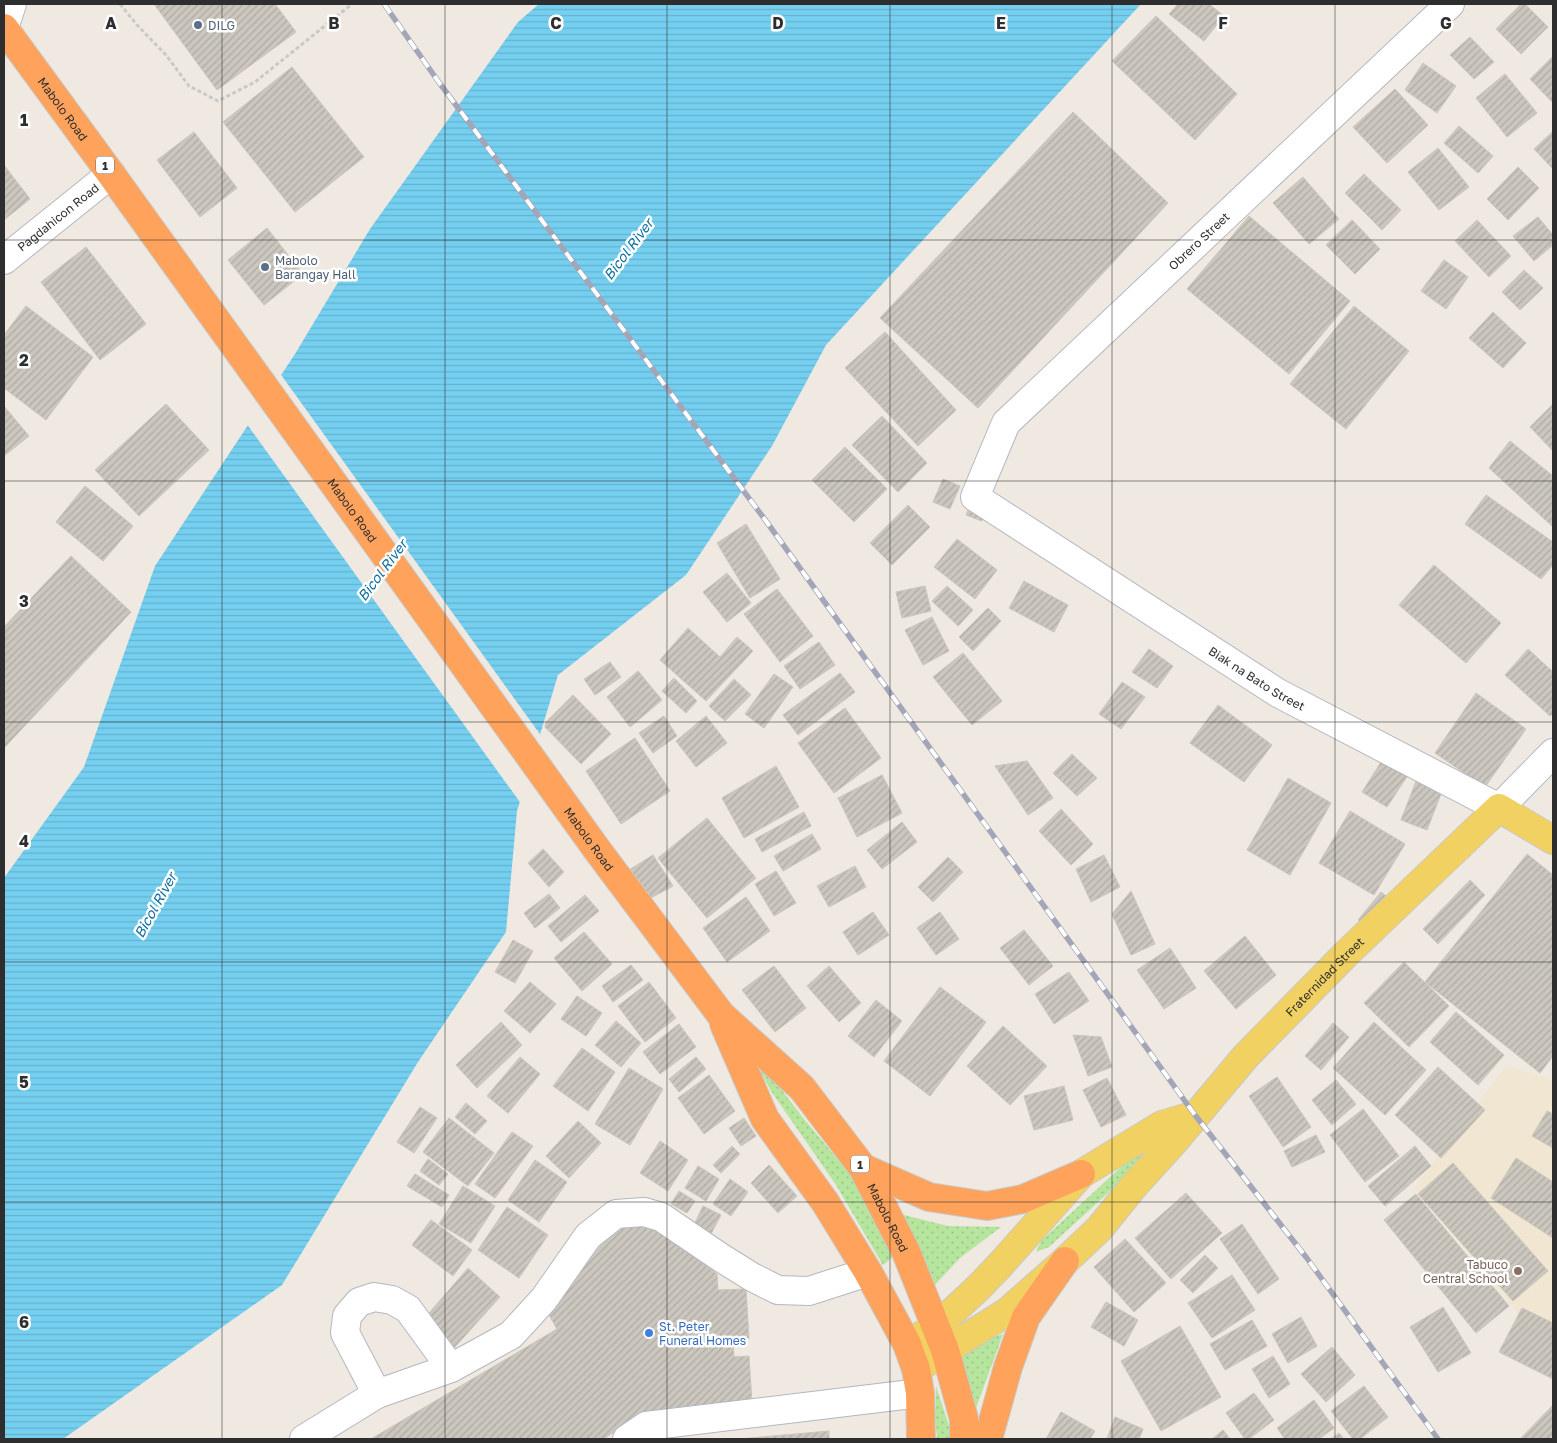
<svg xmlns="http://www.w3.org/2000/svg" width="1557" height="1443" font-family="'Golos Text',sans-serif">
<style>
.education{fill:#f0e6d1}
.park{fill:url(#park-dots)}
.water{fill:url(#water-rules)}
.pier{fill:#efe9e1}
.building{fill:url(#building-hatch);stroke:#cbc5ba}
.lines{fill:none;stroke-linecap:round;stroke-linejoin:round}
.minor-casing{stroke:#b4b7c1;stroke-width:30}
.major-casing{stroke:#c9c9c9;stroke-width:30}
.highway-casing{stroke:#c9c9c9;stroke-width:30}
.path{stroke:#c9c9c9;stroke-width:3;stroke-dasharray:4 2.5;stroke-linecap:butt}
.minor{stroke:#fff;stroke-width:28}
.major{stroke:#f2d163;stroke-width:28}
.highway{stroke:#ffa35c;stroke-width:28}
.rail-casing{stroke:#a3a6b8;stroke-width:5.5}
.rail{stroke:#fff;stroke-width:4;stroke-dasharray:11;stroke-linecap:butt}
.grid{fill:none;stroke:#2e2e2e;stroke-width:1;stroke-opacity:0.55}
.service-dot{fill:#5c6f8a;stroke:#fff;stroke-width:2}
.education-dot{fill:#8d6e63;stroke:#fff;stroke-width:2}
.shop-dot{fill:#3f7fe0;stroke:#fff;stroke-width:2}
.labels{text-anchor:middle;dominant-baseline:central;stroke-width:5;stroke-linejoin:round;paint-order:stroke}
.shield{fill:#fff;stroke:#6d6d6d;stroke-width:1}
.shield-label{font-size:11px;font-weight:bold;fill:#2e2e2e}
.service-label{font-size:12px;fill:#4e5e75;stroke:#fff;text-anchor:start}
.street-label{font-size:12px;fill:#2e2e2e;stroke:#fff}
.education-label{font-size:12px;fill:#785e54;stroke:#fff;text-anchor:end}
.shop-label{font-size:12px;fill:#366cbe;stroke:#fff;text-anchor:start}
.water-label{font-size:14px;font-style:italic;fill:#0d6fa3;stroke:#fff}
.grid-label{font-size:16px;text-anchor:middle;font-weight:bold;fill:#2e2e2e;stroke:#fff;stroke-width:5;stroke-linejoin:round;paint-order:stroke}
</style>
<defs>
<pattern id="park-dots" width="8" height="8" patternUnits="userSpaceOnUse" patternTransform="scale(1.25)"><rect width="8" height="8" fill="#b6e59e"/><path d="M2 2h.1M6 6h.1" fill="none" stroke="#9dc588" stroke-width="1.8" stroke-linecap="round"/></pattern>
<pattern id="water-rules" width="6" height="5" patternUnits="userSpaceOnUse" patternTransform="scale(1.25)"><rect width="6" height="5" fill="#75cff0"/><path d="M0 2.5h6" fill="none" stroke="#66b2ce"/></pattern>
<pattern id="building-hatch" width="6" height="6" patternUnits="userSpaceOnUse" patternTransform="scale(1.25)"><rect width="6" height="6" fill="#cbc7bf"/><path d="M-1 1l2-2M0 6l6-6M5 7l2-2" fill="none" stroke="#afaba4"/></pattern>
</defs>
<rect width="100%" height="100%" fill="#efe9e1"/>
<!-- education -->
<path class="education" d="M1507 1065 1553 1080V1355L1414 1188Z"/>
<!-- park -->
<path class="park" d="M743 1040 804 1119 850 1174 893 1257 883 1265 836 1185 771 1091Z
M1150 1140 1154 1151 1049 1247 1036 1252 1041 1241Z
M900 1214 948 1226 1001 1227 960 1258 931 1289 920 1251Z
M1003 1334 975 1411 959 1350Z
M936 1386 949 1426 950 1439H937L935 1418Z"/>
<!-- water -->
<path class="water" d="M539 4H1141L826 345 772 446 686 575 558 675 517 811 506 932 418 1062 282 1285 63 1439H4V878L84 767 155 566 295 354 370 229 518 22Z"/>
<!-- pier -->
<path class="pier" d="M279 372 542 737 522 805 246 423Z"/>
<!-- building -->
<path class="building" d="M154 4H275L296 32 217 90Z
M1178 4H1209L1224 16 1204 41 1169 14Z
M1521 4H1525L1548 27 1521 54 1496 29Z
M1156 16 1237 94 1195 140 1112 61Z
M1470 37 1494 62 1474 79 1450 55Z
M1553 56V103L1530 79Z
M1423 63 1456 86 1437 113 1405 90Z
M292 67 364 157 295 212 223 122Z
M1505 74 1537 113 1507 137 1476 98Z
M1395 89 1428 125 1387 163 1353 127Z
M1073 112 1168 203 978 408 880 318Z
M1459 126 1493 156 1478 173 1444 143Z
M194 132 237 188 200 217 157 160Z
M1552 132 1553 134V169L1534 149Z
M1438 148 1469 187 1439 210 1408 172Z
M4 165 30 199 4 220Z
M1518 167 1539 188 1508 220 1487 199Z
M1364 174 1401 210 1382 230 1345 193Z
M1303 177 1339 219 1309 244 1273 203Z
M1249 216 1350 301 1289 374 1187 289Z
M1538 217 1553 235V245L1534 261 1513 236Z
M1352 220 1380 249 1355 274 1326 245Z
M1477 220 1511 256 1489 277 1455 241Z
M267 228 303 274 264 305 228 260Z
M86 247 146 324 100 360 41 282Z
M1444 260 1468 277 1446 309 1421 291Z
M1524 270 1543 288 1520 310 1502 292Z
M26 306 93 357 46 420 4 388V335Z
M1354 306 1409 351 1346 429 1290 384Z
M1493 312 1526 343 1503 368 1469 338Z
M885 332 956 410 918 446 845 368Z
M166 404 209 450 139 516 95 470Z
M1553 404V451L1530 427Z
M4 406 29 436 4 456Z
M882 416 927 463 898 492 852 445Z
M1510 441 1553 476V527L1489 468Z
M845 447 887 489 854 522 812 480Z
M943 479 960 486 950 509 933 502Z
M85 486 133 526 103 561 56 522Z
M1486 495 1553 542V565L1541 579 1465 524Z
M908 505 930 527 892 565 870 543Z
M970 506 986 513 982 521 966 515Z
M746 524 780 579 750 598 717 543Z
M957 539 997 570 975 599 934 567Z
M71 556 131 612 4 748V627Z
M1434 565 1501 623 1466 663 1399 605Z
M727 573 751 603 727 622 703 592Z
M1024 581 1068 605 1054 632 1009 608Z
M925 586 931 611 902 618 896 592Z
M947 586 973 610 958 626 932 601Z
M777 589 813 636 780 662 744 614Z
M988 608 1001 621 973 651 959 637Z
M932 617 949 651 923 665 905 630Z
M688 628 720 657 737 637 753 651 706 701 660 660Z
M819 642 835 665 800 689 784 666Z
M1149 649 1173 666 1157 688 1132 672Z
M1528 649 1553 672V713L1550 716 1505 675Z
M963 653 1002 701 972 725 933 677Z
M610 662 621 677 595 695 584 679Z
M638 671 662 700 630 727 607 697Z
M840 673 855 692 798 735 783 715Z
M774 674 793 687 764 728 745 714Z
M674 678 697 701 686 713 662 691Z
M734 679 751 695 725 721 709 706Z
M1122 682 1145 697 1121 729 1099 714Z
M1476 693 1526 729 1485 787 1435 753Z
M573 695 611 734 581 764 545 727 546 722Z
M1218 705 1272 745 1244 782 1190 743Z
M845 708 881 758 834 793 798 743Z
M664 716 677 736 653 753 639 733Z
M706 716 727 743 696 767 676 741Z
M635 738 670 791 621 824 586 771Z
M1072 754 1097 778 1077 796 1053 773Z
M1383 759 1408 775 1387 807 1362 792Z
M1027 761 1053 798 1028 815 995 766Z
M776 766 799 807 744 838 722 798Z
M882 775 902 813 857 837 838 798Z
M1418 776 1444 786 1427 830 1401 820Z
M1288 778 1331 803 1290 875 1247 850Z
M1061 809 1093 844 1071 865 1039 831Z
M1350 811 1405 844 1374 895 1319 863Z
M804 812 811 826 762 852 755 839Z
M707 818 756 878 707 918 658 858Z
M902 822 917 842 882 869 867 850Z
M812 834 821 849 783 871 774 856Z
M543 849 564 872 549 887 528 863Z
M1527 854 1553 875V1056L1540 1073 1425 982Z
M653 855 673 886 647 900 629 870Z
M1104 855 1120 887 1091 902 1076 869Z
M948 857 963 872 933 902 918 887Z
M855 866 866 887 829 907 817 886Z
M776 871 796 903 774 916 755 884Z
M1470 880 1485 895 1438 944 1423 929Z
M1131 891 1155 944 1131 955 1112 914Z
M1381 892 1391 900 1368 928 1358 920Z
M549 894 560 908 535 928 524 913Z
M585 895 599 911 561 942 548 926Z
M746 897 770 931 727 962 703 928Z
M873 912 889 935 858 955 843 932Z
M940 912 959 939 936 955 917 928Z
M1024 930 1053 966 1029 985 1000 948Z
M584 932 612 964 582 991 554 958Z
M1245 936 1276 975 1236 1009 1204 971Z
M513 940 533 951 515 983 495 972Z
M1170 948 1196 988 1164 1009 1137 970Z
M1404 962 1449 1006 1409 1047 1364 1003Z
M631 965 643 980 613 1002 602 986Z
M774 966 806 1008 775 1032 742 990Z
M829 966 861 1003 839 1022 807 986Z
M1069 972 1089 1001 1054 1024 1035 994Z
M530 982 556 1004 530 1033 504 1011Z
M649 982 676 1018 645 1042 618 1006Z
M940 987 986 1022 930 1096 884 1061Z
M577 996 602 1013 586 1036 561 1019Z
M876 1000 902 1021 874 1057 848 1036Z
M1456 1012 1504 1055 1478 1085 1430 1042Z
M616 1021 641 1043 621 1067 595 1045Z
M501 1022 522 1045 477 1088 456 1065Z
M1374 1022 1426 1070 1385 1115 1333 1068Z
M1333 1023 1349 1037 1321 1070 1305 1056Z
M679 1024 696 1047 660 1074 643 1052Z
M1003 1026 1047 1066 1010 1105 967 1066Z
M1073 1035 1101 1037 1112 1067 1088 1076Z
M582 1048 615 1072 588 1111 553 1086Z
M520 1057 540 1074 508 1113 487 1096Z
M696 1057 706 1069 679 1092 669 1079Z
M1438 1067 1485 1110 1441 1158 1395 1115Z
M629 1068 663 1089 630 1145 595 1124Z
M709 1075 735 1111 704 1134 678 1098Z
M1277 1077 1311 1127 1283 1147 1249 1096Z
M1107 1078 1126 1115 1101 1127 1083 1090Z
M1336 1080 1356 1104 1332 1125 1312 1100Z
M1064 1086 1073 1120 1034 1130 1024 1096Z
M466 1103 487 1121 475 1134 455 1117Z
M420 1107 437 1118 414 1153 397 1142Z
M1363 1109 1399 1156 1365 1182 1330 1135Z
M1547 1111 1553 1114V1148L1532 1136Z
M449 1118 494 1153 468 1186 423 1152Z
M744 1118 756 1136 741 1146 729 1128Z
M578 1121 601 1143 569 1178 546 1156Z
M512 1132 533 1146 495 1198 475 1184Z
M1316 1135 1325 1152 1292 1167 1284 1151Z
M660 1141 688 1160 668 1191 640 1173Z
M732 1146 740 1154 721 1173 713 1165Z
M1415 1146 1431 1166 1385 1206 1368 1186Z
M1516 1158 1553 1182V1238L1491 1198Z
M428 1159 448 1174 439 1185 420 1171Z
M535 1160 567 1182 539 1222 508 1200Z
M1453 1163 1548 1271 1513 1301 1418 1194Z
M769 1165 797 1196 778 1213 751 1183Z
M698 1166 719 1179 706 1201 685 1188Z
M415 1174 449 1195 442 1207 407 1186Z
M730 1179 748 1192 731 1216 713 1204Z
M463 1186 495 1206 471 1243 439 1224Z
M679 1191 695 1201 687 1213 671 1204Z
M1186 1193 1222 1233 1171 1279 1135 1238Z
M1416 1194 1509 1306 1476 1333 1384 1220Z
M703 1206 721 1215 711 1234 694 1225Z
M507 1207 548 1235 519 1278 478 1250Z
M431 1220 472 1250 453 1276 412 1245Z
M646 1221 717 1274 718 1290 746 1289 749 1338 733 1339 734 1357 749 1356 752 1403 644 1414 603 1439H371L557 1329 548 1313 615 1227Z
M1242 1224 1279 1279 1258 1294 1220 1239Z
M1125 1239 1166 1283 1134 1312 1094 1267Z
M1205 1255 1218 1268 1193 1293 1180 1280Z
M468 1268 500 1297 454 1348 423 1320Z
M1232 1275 1255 1310 1212 1338 1188 1303Z
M1106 1302 1138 1320 1124 1346 1091 1327Z
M1443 1307 1471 1353 1438 1372 1410 1327Z
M1522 1308 1553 1323V1379L1499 1352Z
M1301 1317 1317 1346 1288 1363 1272 1334Z
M1252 1320 1267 1346 1225 1370 1210 1344Z
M1180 1326 1221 1397 1161 1431 1121 1361Z
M1332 1347 1355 1375 1326 1402 1301 1374Z
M1273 1356 1290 1384 1269 1398 1252 1369Z
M1364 1386 1388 1417 1360 1439H1353L1331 1411Z
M1254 1393 1274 1420 1249 1439H1245L1226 1413Z
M1314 1400 1334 1428 1319 1439H1285L1277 1428Z
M1553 1405V1439H1520Z
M1061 1412 1095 1431 1090 1439H1046Z
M1115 1417 1143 1429 1139 1439H1107Z
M1223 1430 1230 1439H1212Z
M829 1431V1439H739Z
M1339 1433 1344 1439H1331Z"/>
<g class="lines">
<defs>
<g id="minor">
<path id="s1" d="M1450 4 1006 423 975 497 1278 693 1499 808 1553 753"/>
<path d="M4 28 12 4"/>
<path id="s2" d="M4 260 111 174"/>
<path d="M377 1394 345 1333 347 1316 359 1302 374 1297 392 1300 408 1309 451 1368"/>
<path d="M304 1439 377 1394 451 1368 511 1335 544 1299 588 1236 616 1214 644 1212 661 1217 720 1257 752 1277 778 1290 809 1291 868 1272"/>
<path d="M627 1439 646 1426 920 1393"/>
</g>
<g id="major">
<path d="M907 1344 936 1327 978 1288 1001 1264 1081 1174 1162 1125 1195 1115"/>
<path id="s3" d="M916 1369 1007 1312 1065 1261 1099 1229 1133 1187 1172 1144 1246 1056 1346 954 1499 808 1553 840"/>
</g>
<g id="highway">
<path id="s4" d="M4 28 111 174 598 851 721 1015 802 1088 863 1168 906 1252 945 1350 964 1419V1439"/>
<path d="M724 1024 765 1119 825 1202 868 1272 907 1344 916 1369 920 1393 921 1439"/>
<path d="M863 1168 929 1197 987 1206 1023 1199 1081 1174"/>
<path d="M988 1439 1008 1367 1026 1317 1065 1261"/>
</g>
</defs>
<!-- minor casing -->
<use href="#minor" class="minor-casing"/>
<!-- major casing -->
<use href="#major" class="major-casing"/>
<!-- highway casing -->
<use href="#highway" class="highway-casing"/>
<!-- path -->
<path class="path" d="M120 4 137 25 166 55 189 86 218 101 255 82 352 4"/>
<!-- minor -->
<use href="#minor" class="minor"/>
<!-- major -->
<use href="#major" class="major"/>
<!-- highway -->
<use href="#highway" class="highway"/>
<defs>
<path id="rail" d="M384 4 438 81 766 521 1195 1115 1306 1257 1438 1439"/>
</defs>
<!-- rail casing -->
<use href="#rail" class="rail-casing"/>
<!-- rail -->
<use href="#rail" class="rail"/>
</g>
<!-- grid -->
<path class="grid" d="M222 4V1439M445 4V1439M667 4V1439M890 4V1439M1112 4V1439M1335 4V1439M4 240H1553M4 481H1553M4 722H1553M4 962H1553M4 1202H1553"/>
<!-- markers -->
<g class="service-dot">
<circle cx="198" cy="25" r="5"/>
<circle cx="265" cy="267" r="5"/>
</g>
<circle class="education-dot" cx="1518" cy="1271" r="5"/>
<circle class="shop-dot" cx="649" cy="1333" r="5"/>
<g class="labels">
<!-- shield labels -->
<g class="shield">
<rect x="96" y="156.5" width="18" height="17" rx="4"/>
<rect x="851" y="1155.5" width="18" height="17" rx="4"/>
</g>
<g class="shield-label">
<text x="105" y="165">1</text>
<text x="860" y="1164">1</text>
</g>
<!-- service labels -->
<g class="service-label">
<text x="208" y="25">DILG</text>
<text x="275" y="260">Mabolo<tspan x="275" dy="14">Barangay Hall</tspan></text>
</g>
<!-- street labels -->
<g class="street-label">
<text stroke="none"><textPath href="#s4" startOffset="100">Mabolo Road</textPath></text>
<text stroke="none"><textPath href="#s2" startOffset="69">Pagdahicon Road</textPath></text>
<text transform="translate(1199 241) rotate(-43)">Obrero Street</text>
<text stroke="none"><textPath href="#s4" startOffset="595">Mabolo Road</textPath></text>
<text stroke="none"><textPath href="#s1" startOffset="1026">Biak na Bato Street</textPath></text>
<text stroke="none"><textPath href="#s4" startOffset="1000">Mabolo Road</textPath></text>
<text stroke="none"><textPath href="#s3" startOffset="570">Fraternidad Street</textPath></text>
<text stroke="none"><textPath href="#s4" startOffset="1485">Mabolo Road</textPath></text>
</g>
<!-- education labels -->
<g class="education-label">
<text x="1508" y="1264">Tabuco<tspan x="1508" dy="14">Central School</tspan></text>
</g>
<!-- shop labels -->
<g class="shop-label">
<text x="659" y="1326">St. Peter<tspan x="659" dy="14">Funeral Homes</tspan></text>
</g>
<!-- water labels -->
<g class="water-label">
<text transform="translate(628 249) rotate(-53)">Bicol River</text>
<text transform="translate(382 570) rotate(-53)">Bicol River</text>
<text transform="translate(155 905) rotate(-61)">Bicol River</text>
</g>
</g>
<g class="grid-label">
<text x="111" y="29">A</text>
<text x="334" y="29">B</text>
<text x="556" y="29">C</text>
<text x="778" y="29">D</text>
<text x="1001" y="29">E</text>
<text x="1223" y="29">F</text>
<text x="1446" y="29">G</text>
<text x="24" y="126">1</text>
<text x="24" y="366">2</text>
<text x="24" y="607">3</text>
<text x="24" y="847">4</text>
<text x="24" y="1088">5</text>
<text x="24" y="1328">6</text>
</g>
<!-- border -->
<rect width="1557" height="1443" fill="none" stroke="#2e2e2e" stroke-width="10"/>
</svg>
